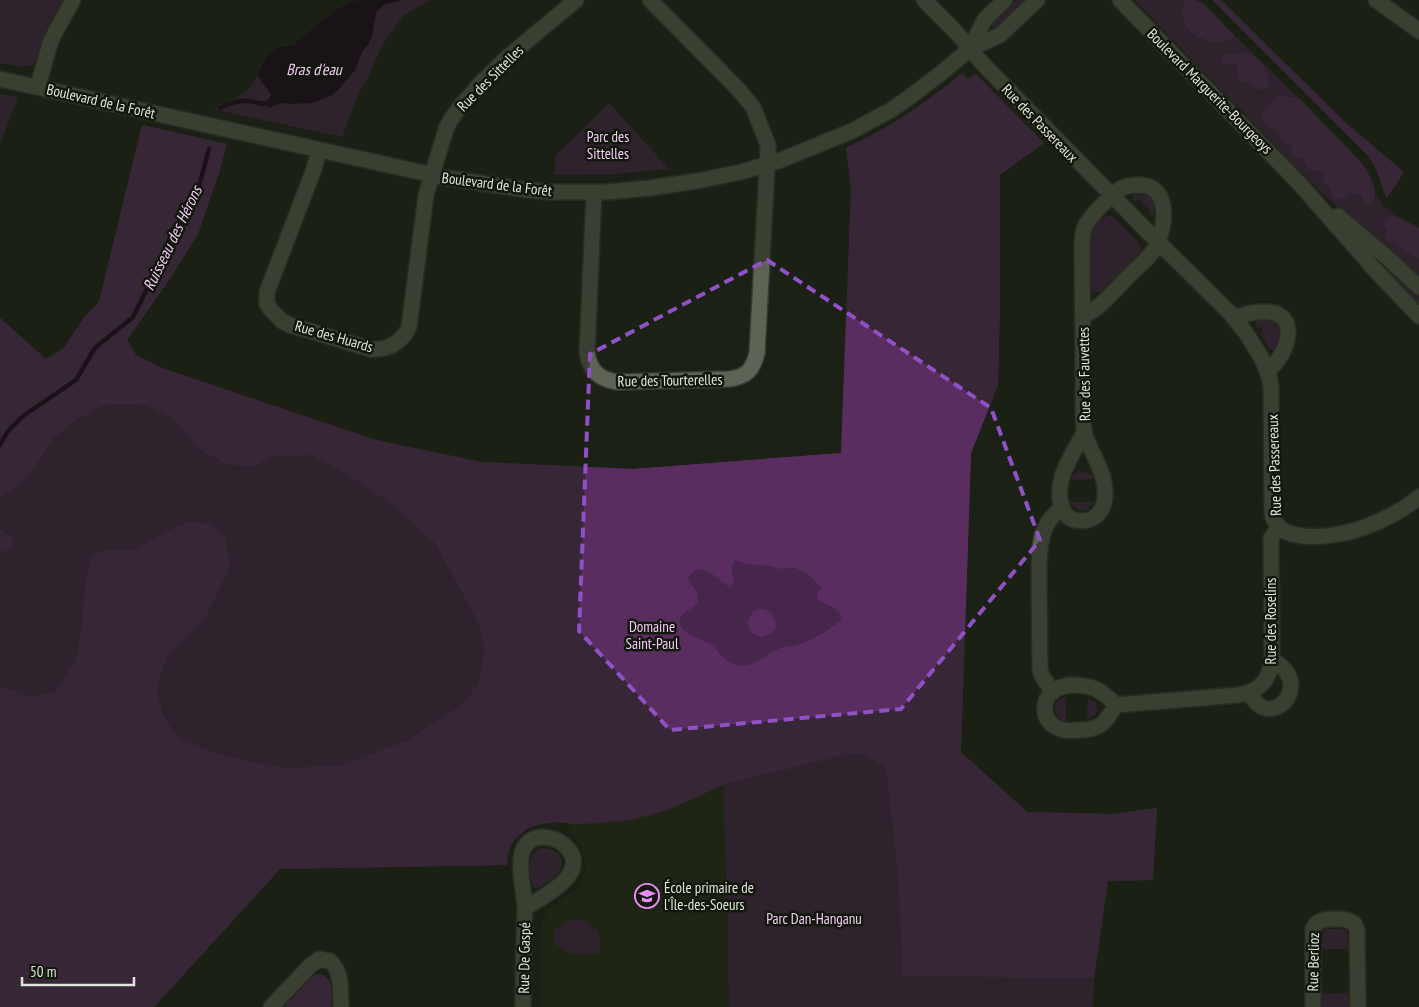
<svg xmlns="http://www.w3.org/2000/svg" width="1419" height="1007" font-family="'PT Sans Narrow',sans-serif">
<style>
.built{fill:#232a17}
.green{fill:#46264b;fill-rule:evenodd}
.forest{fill:#5a2d61;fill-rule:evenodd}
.water{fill:#17001c}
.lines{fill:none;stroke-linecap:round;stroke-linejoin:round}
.stream{stroke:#17001c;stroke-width:4.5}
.minor-casing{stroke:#363a32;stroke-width:18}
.minor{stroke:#5d6455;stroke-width:15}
.marked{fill:none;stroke:#8f51c5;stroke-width:4;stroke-dasharray:10 6;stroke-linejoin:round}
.labels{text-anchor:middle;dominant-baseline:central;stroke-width:5;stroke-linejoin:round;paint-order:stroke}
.street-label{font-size:15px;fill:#e0e4db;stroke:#12170b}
.park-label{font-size:15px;fill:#f4cafa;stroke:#12170b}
.poi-label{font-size:15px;fill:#e0e4db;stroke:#12170b;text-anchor:start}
.water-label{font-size:16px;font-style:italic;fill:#f3c9f9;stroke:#12170b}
</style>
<rect width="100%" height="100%" fill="#1b2114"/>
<!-- built -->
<path class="built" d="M723 785 729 1007H541V924L549 909 574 891 580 884 585 875 586 865 582 846 573 834 568 830 574 824 627 820 667 810Z"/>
<!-- green -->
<path class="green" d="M0 0H66L39 62 36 61C27 71 12 65 0 63Z
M358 0H430L403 16 387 37 380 50 366 82 362 87 356 100 342 137 213 109C226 102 247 96 254 82 259 73 261 62 268 55 276 46 287 49 296 43 317 29 332 6 358 0Z
M1017 0H1026L996 29 991 25Z
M1134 0H1186L1184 5 1200 39C1213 42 1224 45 1235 36L1300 99 1289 96 1271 101 1266 112 1262 117 1266 126 1277 131C1282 145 1278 140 1292 146V154L1302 157 1313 171H1322L1325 174 1326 186 1330 188 1331 193 1345 198C1354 190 1357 193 1363 203L1375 199 1376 194 1382 204 1394 215 1385 220 1387 229V240C1401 242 1407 253 1419 259V278L1320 191ZM1243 52 1265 90 1256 89 1251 83C1243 81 1238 73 1237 65L1231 64 1227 53C1233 55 1237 55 1243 52Z
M962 73 968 79 976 74 1044 143 1000 175V300L998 385 971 453 961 752 1027 812 1113 814 1157 808 1153 880 1108 881 1094 978 1093 1007H729L727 911 723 785C692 799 658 817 625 821 609 822 591 825 575 824 570 824 565 822 560 822 553 822 536 825 529 827 514 834 508 849 507 865L280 869 154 1007H0V318L46 359 63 349 83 319 99 302 142 125 227 144 219 173 198 234 169 280 127 340 136 355 162 368 376 440 481 462 633 469 841 453 851 189 846 148C889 128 926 104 962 73Z
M0 94 18 97 0 144Z
M609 103 669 169 612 174 554 175 556 155Z
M1134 195H1149L1154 202V215H1148L1151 212 1139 199 1135 202 1132 199Z
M1107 216H1111L1114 217 1139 243 1142 251 1100 292H1095L1092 291 1090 284V236L1096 224Z
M1388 265 1419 295V305L1384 269Z
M1272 320C1283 327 1281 340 1274 350H1270L1260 333 1263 331 1261 327 1257 328 1255 325 1257 321Z
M1079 471 1090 473 1094 479 1071 480 1072 476Z
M1070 502H1094C1087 514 1077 512 1070 502Z
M1066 697V722C1053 716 1049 701 1066 697Z
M1088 699 1095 702C1099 710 1096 717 1087 719Z
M541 848C555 848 568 857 559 871 554 879 543 885 535 889 530 882 528 864 532 856 534 852 537 850 541 848Z
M573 919C594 920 605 933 599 954L568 953 554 943V931L562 924Z
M1327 929H1341L1347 931 1348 949H1322L1323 932Z
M1348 993 1349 1007H1322V994Z"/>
<!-- forest -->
<path class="forest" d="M1186 0H1196L1204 4 1235 36C1213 54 1170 30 1186 0Z
M1212 0H1221L1346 123 1404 172 1387 198 1384 192 1376 169 1368 156Z
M1243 52C1259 54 1271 73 1268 88L1265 90 1256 89 1251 83 1243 82 1238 78 1237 65 1231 64 1225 65 1221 61 1222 56 1227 53C1233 55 1237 55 1243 52Z
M962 73 968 79 976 74 1044 143 1000 175V300L998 385 971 453 961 752 1027 812 1113 814 1157 808 1153 880 1108 881 1094 978 903 976 898 872 886 767 860 754 852 753 723 785 667 810 627 820 574 824 560 822 540 824 528 828 514 840 510 847 507 854V865L280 869 154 1007H0V686L30 697 56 692 76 660 82 628 86 577 92 555 100 551 134 550 170 530 189 522 212 524 225 538 230 566 205 618 167 657 156 688 162 713 177 737 221 755 282 768 339 766 406 741 462 705 478 684 485 650 478 622 436 544 392 504 345 473 311 455 273 456 253 467 226 464 199 449 173 418 142 404H106L74 421 53 438 38 462 24 480 0 498V318L46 359 63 349 83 319 99 302 142 125 227 144 219 173 198 234 169 280 127 340 136 355 162 368 376 440 481 462 633 469 841 453 851 189 846 148C889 128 926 103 962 73ZM736 560 747 564 770 566 782 569 794 567 808 574 821 588 817 596 818 600 836 609 841 614V620C828 631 812 641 794 646 791 646 787 646 783 647 767 652 756 669 738 665 721 661 720 649 708 643 699 638 683 634 680 624 677 609 698 611 698 598 699 591 690 586 688 578 700 558 716 578 728 586L735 582C733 573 728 566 736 560Z
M1283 95 1300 99 1360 161C1366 168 1377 186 1375 195 1375 200 1371 202 1367 205 1362 202 1361 196 1356 194 1348 191 1346 203 1333 198L1330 188 1322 181 1325 174 1322 171H1313L1309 169 1302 157C1292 159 1292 155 1292 146 1278 140 1282 145 1277 131L1266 126 1261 119C1264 111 1273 96 1283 95Z
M1394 215 1419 228V259C1406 254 1401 242 1387 240L1385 238 1387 229 1383 226 1382 223 1385 220Z
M0 530 11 536 13 543 8 550 0 552Z
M757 609C771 609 775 616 777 628 766 640 752 640 747 623L753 611Z
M318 974C336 977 331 993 331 1007H284L313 976Z"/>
<!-- water -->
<path class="water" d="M358 0H404L389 3 382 6 376 13 372 36 368 45 363 50 355 70 338 90 332 95 313 103 289 104 282 103 269 108 266 105 271 95 257 75 268 54 274 50 280 47 293 45 337 9 351 2Z"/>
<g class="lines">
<!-- stream -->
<path class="stream" d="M220 108C227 104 239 100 247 101 256 101 262 107 270 101
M0 445 8 431 23 416 76 380 95 348 133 317 163 257 173 229 183 221 198 190 209 149"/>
<defs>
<path id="minor" d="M924 0 956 32 983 64 1147 231 1230 313 1246 333 1261 357 1269 376 1271 387 1272 513C1277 548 1342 536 1365 527 1384 520 1403 510 1419 497
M1120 0 1299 183 1377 272 1419 316
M1376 0 1419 31
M970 49 985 19 1005 0
M0 79 447 178 527 190 551 192H606L650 188 697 181 741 172 781 160 852 131 891 110 907 99 940 74 970 49 1000 35 1037 0
M38 86 51 40 73 0
M319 150 314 169 267 292V304L271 310 282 321 290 325 370 349C388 351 402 342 409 327L426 195 446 129 451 119 460 107 481 83 509 56 576 0
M594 192 587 353C590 371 599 379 617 382L729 379C746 377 753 370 757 353L768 150V145L753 107 738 89 650 0
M1338 216 1390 260 1419 287
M1083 315C1098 312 1118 286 1129 276 1138 266 1152 257 1157 244 1166 226 1170 186 1141 185 1135 185 1128 185 1122 188 1113 193 1106 201 1099 208 1085 224 1082 227 1082 248 1082 289 1083 330 1083 370 1084 390 1082 412 1084 431 1085 436 1087 441 1089 445 1098 464 1109 483 1104 503 1100 517 1089 523 1075 520 1069 519 1066 516 1064 511 1050 485 1072 455 1084 433
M1235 319C1243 314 1251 312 1261 312 1302 309 1290 354 1267 371
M1039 575C1039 552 1039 521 1062 509
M1039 578 1040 669 1042 676 1053 692
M1068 685C1092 685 1098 687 1116 705 1111 712 1108 719 1102 724 1095 729 1087 730 1079 730 1072 731 1063 731 1056 727 1042 720 1041 701 1053 691 1057 688 1063 687 1068 685Z
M1249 692C1252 698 1256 704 1262 707 1284 717 1309 679 1272 660
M1116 705 1238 695C1260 691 1269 681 1272 660L1271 543V538L1279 527
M271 1007 310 966 319 959 330 961C343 973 340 990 341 1007
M523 1007C523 986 523 966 524 946 524 933 525 920 525 907 524 893 517 862 523 850 531 831 557 835 568 849 590 874 541 898 525 908
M1313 1007V929C1317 916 1343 917 1354 923L1357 930 1358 1007"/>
</defs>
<!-- minor casing -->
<use href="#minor" class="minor-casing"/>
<!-- minor -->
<use href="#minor" class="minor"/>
</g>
<!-- marked area -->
<path d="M0 0H1419V1007H0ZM767 260 991 408 1040 540 901 709 670 730 579 631 590 354Z" fill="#1b2114" fill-opacity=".55" fill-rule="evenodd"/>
<path class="marked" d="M767 260 991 408 1040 540 901 709 670 730 579 631 590 354Z"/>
<!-- icons -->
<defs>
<symbol id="school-ring" viewBox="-11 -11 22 22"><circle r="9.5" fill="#12170b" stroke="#ec8cfb" stroke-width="1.5"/><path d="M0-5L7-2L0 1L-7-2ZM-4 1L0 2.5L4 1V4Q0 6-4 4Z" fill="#ec8cfb"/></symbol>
</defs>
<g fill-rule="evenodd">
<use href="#school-ring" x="633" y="882" width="28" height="28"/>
</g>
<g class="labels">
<!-- street labels -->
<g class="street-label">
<text transform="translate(490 78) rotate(-45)">Rue des Sittelles</text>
<text transform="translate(1210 91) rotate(45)">Boulevard Marguerite-Bourgeoys</text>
<text transform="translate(101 101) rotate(13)">Boulevard de la Forêt</text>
<text transform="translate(1040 123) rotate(46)">Rue des Passereaux</text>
<text transform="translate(497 184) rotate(7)">Boulevard de la Forêt</text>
<text transform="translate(334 336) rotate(16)">Rue des Huards</text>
<text transform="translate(1084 374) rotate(-91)">Rue des Fauvettes</text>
<text transform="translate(670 380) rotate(-1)">Rue des Tourterelles</text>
<text transform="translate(1274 465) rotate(-92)">Rue des Passereaux</text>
<text transform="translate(1270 621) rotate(-90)">Rue des Roselins</text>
<text transform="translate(524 958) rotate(-89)">Rue De Gaspé</text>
<text transform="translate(1313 962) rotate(-89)">Rue Berlioz</text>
</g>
<!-- park labels -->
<g class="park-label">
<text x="608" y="136">Parc des<tspan x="608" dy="17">Sittelles</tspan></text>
<text x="652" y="626">Domaine<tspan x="652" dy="17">Saint-Paul</tspan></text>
<text x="814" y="918">Parc Dan-Hanganu</text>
</g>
<!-- poi labels -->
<g class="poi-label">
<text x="664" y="887">École primaire de<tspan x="664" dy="17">l'Île-des-Soeurs</tspan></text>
</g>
<!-- water labels -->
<g class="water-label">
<text x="314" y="69">Bras d'eau</text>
<text transform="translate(172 238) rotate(-64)">Ruisseau des Hérons</text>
</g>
</g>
<!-- scale -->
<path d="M22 977v8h112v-8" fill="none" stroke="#e0e4db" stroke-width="2.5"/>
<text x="30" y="977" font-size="15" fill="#e0e4db" stroke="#12170b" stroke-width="4" paint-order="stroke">50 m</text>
</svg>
